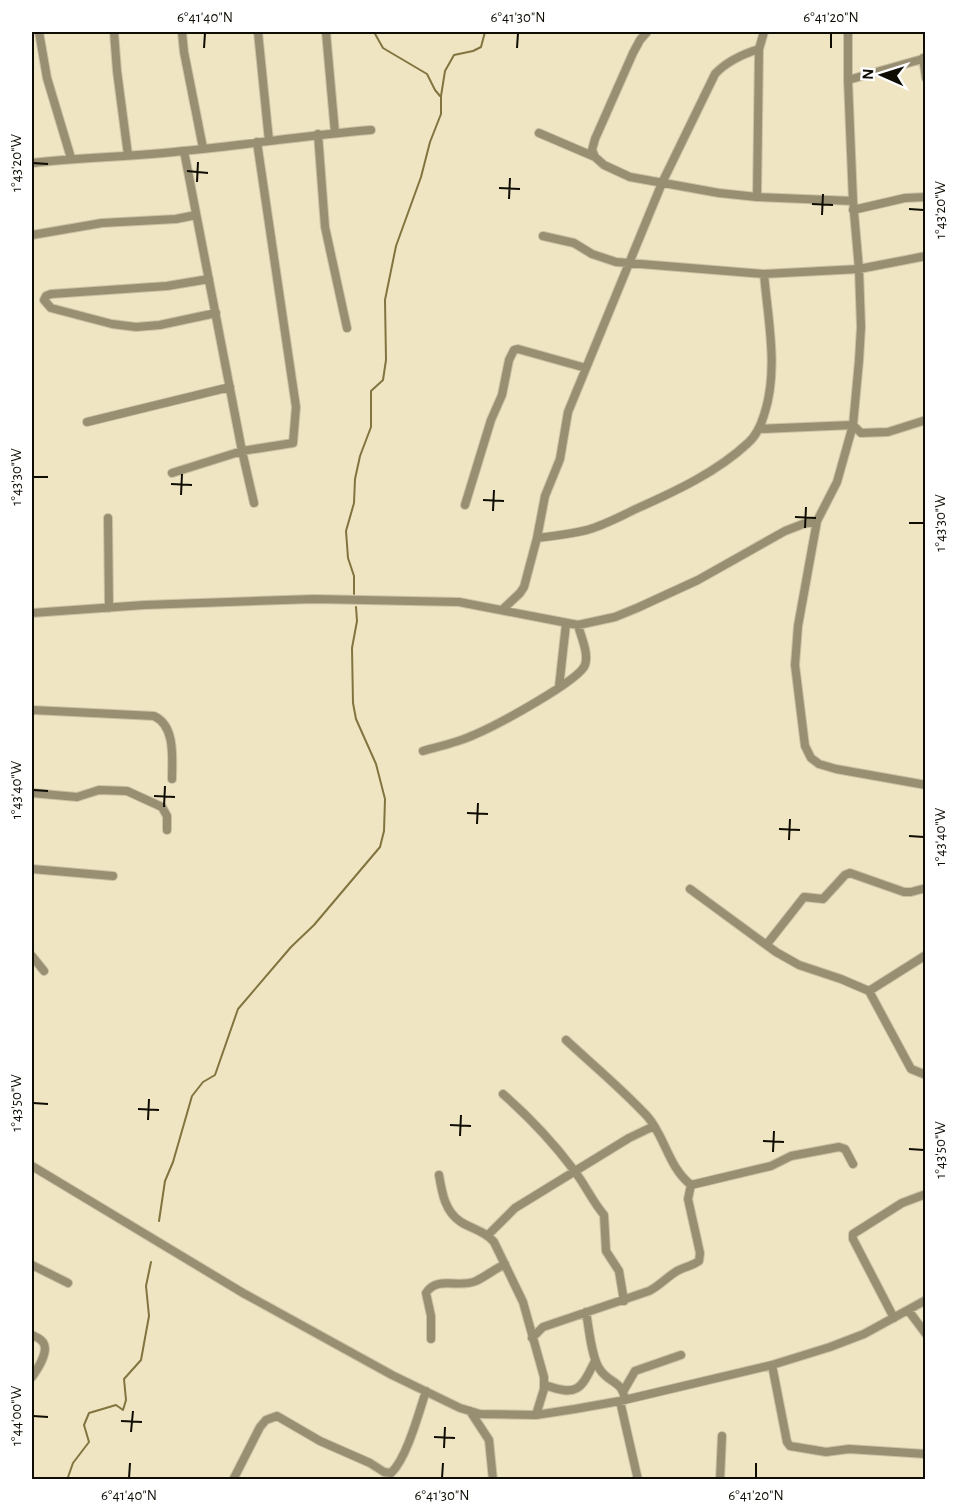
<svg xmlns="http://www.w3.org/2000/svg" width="957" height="1511" font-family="'Alegreya Sans',sans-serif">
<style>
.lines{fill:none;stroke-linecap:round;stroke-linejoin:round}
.stream{stroke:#82743f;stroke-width:2}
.minor-casing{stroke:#cbc2a4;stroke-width:10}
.minor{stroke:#988f73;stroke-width:8}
.ticks{fill:none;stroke:#0f0c03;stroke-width:2}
.neatline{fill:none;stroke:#0f0c03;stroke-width:2}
.ticks-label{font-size:15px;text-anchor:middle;fill:#0f0c03}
</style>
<rect width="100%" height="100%" fill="#efe5c3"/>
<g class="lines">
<!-- stream -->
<path class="stream" d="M374 32 383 48 427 74 435 90 440 96
M354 594V576L348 558 346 531 354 503 355 479 360 456 371 427V391L383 380 386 360 385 300 396 246 421 177 430 142 441 114V96L445 71 454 55 473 51 481 47 485 32
M159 1221 165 1181 173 1162 192 1096 203 1082 215 1075 238 1009 291 947 314 925 380 847 384 831 385 799 376 764 356 719 353 703 352 648 357 621 356 607
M67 1480 73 1463 89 1442 84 1425 89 1413 116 1405 123 1410 126 1400 124 1379 141 1360 149 1316 146 1286 151 1262"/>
<defs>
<path id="minor" d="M39 32 47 78 71 158
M114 32 117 71 128 155
M182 32 184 52 203 148
M258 32 269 141
M326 32 335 133
M647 32 640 40 633 53 595 139 592 150 595 157 604 165 630 177 719 193 757 197 853 201
M848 32V80L853 201 859 269 861 327 859 361 853 425 837 482 817 521 798 626 795 665 805 746 811 758 819 764 836 769 926 785
M923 58 926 78
M848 80 926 58
M539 133 595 157
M318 134 325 227 347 328
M184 151 242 451 254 503
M32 163C82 157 133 157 183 151 246 145 308 135 371 130
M757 197 759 49 764 32
M853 210 905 198 926 197
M32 235 102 223 176 219 196 215
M543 236 574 243 592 254 616 262 764 274 859 269 926 256
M209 279 167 286 51 294 46 296 44 300 51 308 112 324 136 327 160 325 216 313
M87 422 230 387
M759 429 853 425 861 433 888 432 926 420
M172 473 242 451 293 443 296 407 257 142
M465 505 491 420 502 395 509 360 514 350 518 349 586 368
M108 518 109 608
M537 538C554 536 571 534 587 530 605 525 621 516 638 508 676 491 717 472 748 443 756 436 761 425 764 415 779 370 768 321 764 274
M502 610 520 593 524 587 537 538 545 496 560 459 568 412 662 183 715 74C727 61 743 54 759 49
M32 613 144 605 314 599 459 602 578 625 615 617 637 608 698 580 785 531 803 524 817 521
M559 687 566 624
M32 710 154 716C176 726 172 759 172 779
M423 751C441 746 459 742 476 734 495 726 579 681 585 665 589 653 581 637 578 625
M32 793 77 797 99 790 127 791 162 807 167 816V830
M32 869 113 876
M690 889 776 952 799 965 841 979 869 991 911 1069 926 1075
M767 944 804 897 823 899 845 875 850 873 904 892H911L926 888
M32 956 44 971
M869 991 926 955
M566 1040C593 1065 622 1089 647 1116 665 1136 668 1167 691 1185L771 1166 791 1156 839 1147 845 1149 853 1164
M503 1094C529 1117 552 1141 573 1169 585 1184 592 1201 604 1215L606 1251 619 1271 624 1301
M32 1166 243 1293 392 1375 460 1408 480 1414 536 1415 575 1409 620 1401 772 1365 830 1347 864 1334 926 1300
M439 1175C442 1193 445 1212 461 1222 472 1229 485 1231 494 1242L523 1302 544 1377V1389L536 1415
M488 1235 515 1208 629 1138 654 1126
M32 1265 68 1283
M908 1310 926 1334
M586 1312C589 1328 591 1355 599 1368 608 1384 622 1379 625 1400
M894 1318 853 1239V1234L902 1203 926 1194
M32 1335C36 1337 42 1339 44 1344 48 1353 37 1370 32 1377
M532 1338 543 1327 649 1291C659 1286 667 1277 677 1271 684 1267 692 1266 699 1261L700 1253 688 1199 691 1185
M431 1339V1316L426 1293C437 1275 459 1289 476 1281 486 1276 495 1269 505 1264
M772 1365 787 1442 790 1446 826 1452 849 1449 926 1454
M545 1385C578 1397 581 1389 595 1361
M624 1390 635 1371 681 1355
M620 1401 638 1480
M470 1411 489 1440 493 1480
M233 1480 260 1427 266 1420 277 1416 320 1441 370 1463 384 1472 391 1473C407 1458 419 1412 426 1391
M720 1480 722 1436"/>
</defs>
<!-- minor casing -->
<use href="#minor" class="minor-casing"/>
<!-- minor -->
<use href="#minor" class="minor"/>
</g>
<!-- ticks -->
<path class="ticks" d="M204 48 205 33M517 48 518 33M831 48V33M33 163 48 164M187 171 208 173M197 182 198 162M499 188 520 189M509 199 510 178M812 204 833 205M909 209 924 210M822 215 823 194M33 477H48M171 484 192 485M181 495 182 474M483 500 504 501M493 511 494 490M795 517 816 518M909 523H924M805 528 806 507M33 790 48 791M154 796 175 797M164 807 165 786M467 813 488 814M477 824 478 803M779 829 800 830M909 836 924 837M789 840 790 819M33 1103 48 1104M138 1109 159 1110M148 1120 149 1099M450 1125 471 1126M460 1136 461 1115M763 1141 784 1142M909 1149 924 1150M773 1152 774 1131M33 1416 48 1417M121 1421 142 1422M131 1432 133 1411M434 1437 455 1438M444 1448 445 1427M129 1478 130 1463M442 1478 443 1463M756 1478V1463"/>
<!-- border -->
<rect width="957" height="1511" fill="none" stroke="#ffffff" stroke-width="66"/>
<!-- north arrow -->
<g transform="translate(882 75) rotate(273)" stroke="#ffffff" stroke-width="4.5" paint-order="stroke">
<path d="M0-4.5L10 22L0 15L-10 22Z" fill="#0f0c03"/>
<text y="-9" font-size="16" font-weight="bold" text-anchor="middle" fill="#0f0c03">N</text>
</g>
<rect x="33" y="33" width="891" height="1445" class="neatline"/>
<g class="ticks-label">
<text x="205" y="22">6°41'40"N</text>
<text x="518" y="22">6°41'30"N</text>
<text x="831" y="22">6°41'20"N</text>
<text transform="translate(16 163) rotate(-90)" y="5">1°43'20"W</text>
<text transform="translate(940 210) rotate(-90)" y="5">1°43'20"W</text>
<text transform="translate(16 477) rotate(-90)" y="5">1°43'30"W</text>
<text transform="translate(940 523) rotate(-90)" y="5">1°43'30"W</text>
<text transform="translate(16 790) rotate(-90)" y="5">1°43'40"W</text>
<text transform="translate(940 837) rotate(-90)" y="5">1°43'40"W</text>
<text transform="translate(16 1103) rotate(-90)" y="5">1°43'50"W</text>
<text transform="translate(940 1150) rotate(-90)" y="5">1°43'50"W</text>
<text transform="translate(16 1416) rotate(-90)" y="5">1°44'00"W</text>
<text x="129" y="1500">6°41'40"N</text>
<text x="442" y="1500">6°41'30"N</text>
<text x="756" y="1500">6°41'20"N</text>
</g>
</svg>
